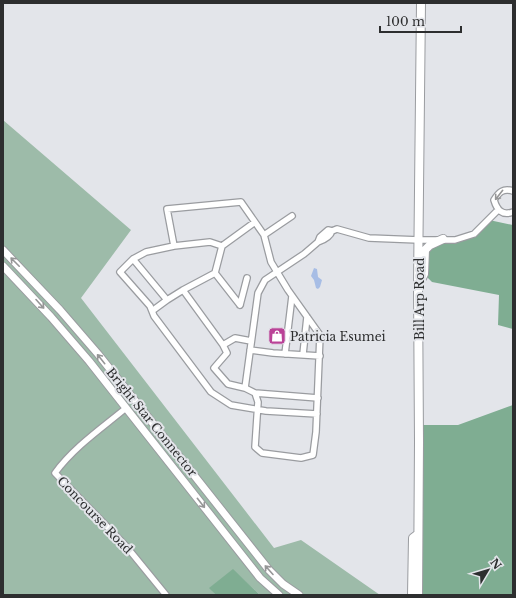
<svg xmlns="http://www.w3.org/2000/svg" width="516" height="598" font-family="'Libre Baskerville',serif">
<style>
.green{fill:#9dbba9}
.forest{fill:#7fad92}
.water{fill:#a7bde5}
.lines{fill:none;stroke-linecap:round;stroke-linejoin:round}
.stream{stroke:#a7bde5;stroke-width:1.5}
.minor-casing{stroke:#9a9ca0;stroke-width:8}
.tertiary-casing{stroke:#9a9ca0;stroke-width:9}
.secondary-casing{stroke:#9a9ca0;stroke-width:10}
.minor{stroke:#fff;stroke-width:5.5}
.tertiary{stroke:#fff;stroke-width:7}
.secondary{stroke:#fff;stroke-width:8}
.oneway{stroke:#969697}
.labels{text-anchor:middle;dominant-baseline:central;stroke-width:4;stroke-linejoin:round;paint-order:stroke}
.street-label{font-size:12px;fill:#2d2e2f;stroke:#e3e5ea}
.poi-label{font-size:12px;fill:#2d2e2f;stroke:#e3e5ea;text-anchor:start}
</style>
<rect width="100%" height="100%" fill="#e3e5ea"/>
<!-- green -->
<path class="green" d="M3 120 131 230 81 298 274 548 301 540 380 595H260L233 570 210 588 216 595H3Z"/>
<!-- forest -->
<path class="forest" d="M489 220 513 225V329L498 325 499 295 432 282 424 274 430 245 474 234Z
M513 405V595H418L419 425H458Z
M233 569 260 595H216L209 588Z"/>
<!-- water -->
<path class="water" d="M314 268 317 269 318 277 322 280 320 287 318 289 316 288 314 280 311 276Z"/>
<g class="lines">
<!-- stream -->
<path class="stream" d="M513 146V152"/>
<defs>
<path id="minor" d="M513 191C503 188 499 192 494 200 497 210 502 216 513 212
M264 235 292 216
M318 242C324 240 330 237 332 231
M174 246 210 242 222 246
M133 259 120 272 150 306 154 316 211 392 231 405 266 411 317 414
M183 290 215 273
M240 305 215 273 222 246 255 222
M240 305 247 278
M152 311 167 300
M251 341 235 338 223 345 183 290 167 300 133 259 146 252 174 246 167 209 241 202 264 235 271 262 288 290 320 335 316 432 313 455 301 458 262 453 255 447 258 402 255 393 245 388 258 293 265 280 304 254 318 242 320 237 328 230 332 231 337 229 369 238 419 240H455L474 234 498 210
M223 345 227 353 214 368 228 384 245 388
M250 350 273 353 320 356
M285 354 292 296
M303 354 307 317
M255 393 318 398
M126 408C102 428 74 447 55 473L126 546 166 595"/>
<path id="tertiary" d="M3 250 60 310 98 354 269 570 283 584 299 595
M3 266 51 317 89 361 260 578 279 595"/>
<path id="secondary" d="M419 284 424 274 425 250 430 245 443 239
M412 595 413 538 417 535
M418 595 419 442 418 285 421 3"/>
</defs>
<!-- minor casing -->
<use href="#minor" class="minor-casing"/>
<!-- tertiary casing -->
<use href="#tertiary" class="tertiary-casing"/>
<!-- secondary casing -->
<use href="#secondary" class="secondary-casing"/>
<!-- minor -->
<use href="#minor" class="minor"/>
<!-- tertiary -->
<use href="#tertiary" class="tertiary"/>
<!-- secondary -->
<use href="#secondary" class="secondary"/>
</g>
<!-- one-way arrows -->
<defs><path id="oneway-shaft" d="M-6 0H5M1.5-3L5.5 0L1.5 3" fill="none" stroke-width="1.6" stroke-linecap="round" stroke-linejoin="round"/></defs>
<g class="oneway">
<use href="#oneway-shaft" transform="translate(499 195) rotate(128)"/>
<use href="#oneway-shaft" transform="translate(15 262) rotate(-135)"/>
<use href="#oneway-shaft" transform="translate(40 304) rotate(48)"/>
<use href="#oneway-shaft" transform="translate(101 359) rotate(-129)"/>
<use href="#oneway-shaft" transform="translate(201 503) rotate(52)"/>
<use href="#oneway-shaft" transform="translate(269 570) rotate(-132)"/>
</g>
<!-- icons -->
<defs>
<symbol id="shop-square" viewBox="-11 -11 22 22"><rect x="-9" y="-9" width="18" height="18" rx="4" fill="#ba4297" stroke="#e3e5ea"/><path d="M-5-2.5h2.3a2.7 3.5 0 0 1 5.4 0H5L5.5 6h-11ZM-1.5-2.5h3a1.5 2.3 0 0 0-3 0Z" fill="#fff"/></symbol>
</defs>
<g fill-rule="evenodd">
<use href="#shop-square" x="267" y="326" width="20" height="20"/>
</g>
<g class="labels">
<!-- street labels -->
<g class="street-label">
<text transform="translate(419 299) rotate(-90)">Bill Arp Road</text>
<text transform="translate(152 422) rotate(51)">Bright Star Connector</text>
<text transform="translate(95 515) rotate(46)">Concourse Road</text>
</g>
<!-- poi labels -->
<g class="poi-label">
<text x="290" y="336">Patricia Esumei</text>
</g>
</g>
<!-- border -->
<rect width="516" height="598" fill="none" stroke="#2d2e2f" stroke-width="8"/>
<!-- north arrow -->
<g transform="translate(488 570) rotate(52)" stroke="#e3e5ea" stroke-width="3" paint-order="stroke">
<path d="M0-3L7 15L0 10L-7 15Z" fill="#2d2e2f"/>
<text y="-6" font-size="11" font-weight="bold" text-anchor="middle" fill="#2d2e2f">N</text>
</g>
<!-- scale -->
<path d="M380 26v6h81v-6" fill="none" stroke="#2d2e2f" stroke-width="2"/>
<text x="386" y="26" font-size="12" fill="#2d2e2f" stroke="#e3e5ea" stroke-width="3" paint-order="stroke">100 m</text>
</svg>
